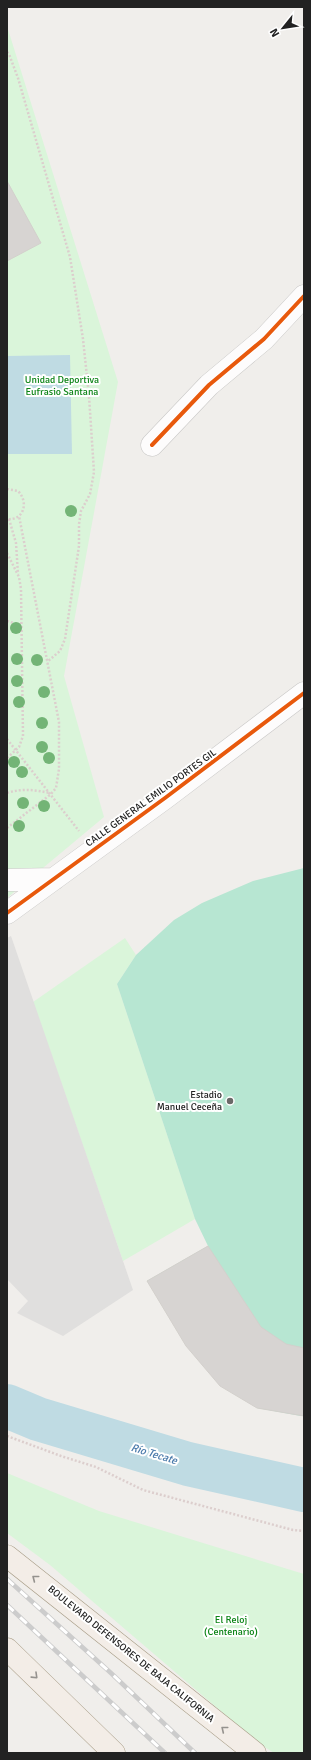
<svg xmlns="http://www.w3.org/2000/svg" width="311" height="1760" font-family="Signika,sans-serif">
<style>
.park{fill:#daf5da}
.pitch{fill:#b7e6d2}
.parking{fill:#e0dfde}
.water{fill:#bfdbe3}
.lines{fill:none;stroke-linecap:round;stroke-linejoin:round}
.river{stroke:#bfdbe3;stroke-width:44}
.building{fill:#d7d4d2;stroke:#d3d0cc}
.minor-casing{stroke:#c9c8c7;stroke-width:23}
.major-casing{stroke:#a79c86;stroke-width:23}
.path{stroke:#dccecd;stroke-width:2.5;stroke-dasharray:2 2;stroke-linecap:butt}
.minor{stroke:#fdfcfc;stroke-width:22}
.major{stroke:#f3ede7;stroke-width:22}
.rail-casing{stroke:#ccc;stroke-width:4.5}
.rail{stroke:#fff;stroke-width:3;stroke-dasharray:9;stroke-linecap:butt}
.cycleway-casing{stroke:#fff;stroke-width:6}
.cycleway{stroke:#e8590c;stroke-width:4}
.tree{fill:#73b476}
.oneway{stroke:#95928e}
.poi-dot{fill:#6a6968;stroke:#fff;stroke-width:1.5}
.labels{text-anchor:middle;dominant-baseline:central;stroke-width:4;stroke-linejoin:round;paint-order:stroke}
.park-label{font-size:10px;fill:#0c8416;stroke:#fff}
.street-label{font-size:10px;fill:#222;stroke:#fff}
.poi-label{font-size:10px;fill:#222;stroke:#fff;text-anchor:end}
.water-label{font-size:11px;font-style:italic;fill:#4a7aab;stroke:#fff}
</style>
<rect width="100%" height="100%" fill="#f0eeeb"/>
<!-- park -->
<path class="park" d="M7 26 118 382 64 676 104 817 7 898Z
M125 938 136 955 117 984 195 1219 123 1261 33 1002Z
M7 1473 99 1511 304 1574V1753H274L257 1742 50 1565 7 1533Z"/>
<!-- pitch -->
<path class="pitch" d="M304 868V1416H301L257 1408 147 1281 208 1246 195 1219 117 984 136 955 174 920 202 903 253 881Z"/>
<!-- parking -->
<path class="parking" d="M11 936 133 1290 63 1336 17 1313 28 1301 7 1279V938Z"/>
<!-- water -->
<path class="water" d="M70 355 72 454H7V356Z"/>
<g class="lines">
<!-- river -->
<path class="river" d="M7 1406 38 1419 188 1464 304 1490"/>
</g>
<!-- building -->
<path class="building" d="M7 181 41 243 7 261Z
M208 1246 261 1327 286 1344 304 1348V1416L257 1408 220 1386 186 1346 147 1281Z"/>
<g class="lines">
<defs>
<path id="minor" d="M152 445 209 385 264 339 304 296
M7 880 54 879
M7 913 165 798 304 693"/>
<path id="major" d="M7 1556 255 1753
M7 1649 114 1753"/>
</defs>
<!-- minor casing -->
<use href="#minor" class="minor-casing"/>
<!-- major casing -->
<use href="#major" class="major-casing"/>
<!-- path -->
<path class="path" d="M7 52 9 54 18 78 70 257 83 339 89 396 94 472 90 494 81 511 79 524V546L65 639 60 651 47 662
M7 489 18 491C29 502 24 521 7 519
M9 519 16 543 18 574
M7 553 19 577 21 589 23 736 19 747 7 758
M7 621 21 625
M7 739 79 831
M7 793C22 788 35 790 50 793
M7 828 51 794 56 788 59 769V722L19 516
M7 1436 61 1456 96 1467 143 1490 293 1530 304 1531"/>
<!-- minor -->
<use href="#minor" class="minor"/>
<!-- major -->
<use href="#major" class="major"/>
<defs>
<path id="rail" d="M7 1579 112 1674 195 1753
M7 1605 165 1753"/>
</defs>
<!-- rail casing -->
<use href="#rail" class="rail-casing"/>
<!-- rail -->
<use href="#rail" class="rail"/>
<defs>
<path id="cycleway" d="M152 445 209 385 264 339 304 296
M7 913 165 798 304 693"/>
</defs>
<!-- cycleway casing -->
<use href="#cycleway" class="cycleway-casing"/>
<!-- cycleway -->
<use href="#cycleway" class="cycleway"/>
</g>
<!-- trees -->
<g class="tree">
<circle cx="71" cy="511" r="6"/>
<circle cx="16" cy="628" r="6"/>
<circle cx="17" cy="659" r="6"/>
<circle cx="37" cy="660" r="6"/>
<circle cx="17" cy="681" r="6"/>
<circle cx="44" cy="692" r="6"/>
<circle cx="19" cy="702" r="6"/>
<circle cx="42" cy="723" r="6"/>
<circle cx="42" cy="747" r="6"/>
<circle cx="49" cy="758" r="6"/>
<circle cx="14" cy="762" r="6"/>
<circle cx="22" cy="772" r="6"/>
<circle cx="23" cy="803" r="6"/>
<circle cx="44" cy="806" r="6"/>
<circle cx="19" cy="826" r="6"/>
</g>
<!-- one-way arrows -->
<defs><path id="oneway-chevron" d="M-2-3.5L2.5 0L-2 3.5" fill="none" stroke-width="1.6" stroke-linecap="round" stroke-linejoin="round"/></defs>
<g class="oneway">
<use href="#oneway-chevron" transform="translate(35 1578) rotate(-142)"/>
<use href="#oneway-chevron" transform="translate(35 1676) rotate(44)"/>
<use href="#oneway-chevron" transform="translate(224 1729) rotate(-141)"/>
</g>
<!-- markers -->
<circle class="poi-dot" cx="230" cy="1101" r="4"/>
<g class="labels">
<!-- park labels -->
<g class="park-label">
<text x="62" y="380">Unidad Deportiva<tspan x="62" dy="12">Eufrasio Santana</tspan></text>
<text x="231" y="1620">El Reloj<tspan x="231" dy="12">(Centenario)</tspan></text>
</g>
<!-- street labels -->
<g class="street-label">
<text transform="translate(151 798) rotate(-36)">CALLE GENERAL EMILIO PORTES GIL</text>
<text transform="translate(131 1654) rotate(39)">BOULEVARD DEFENSORES DE BAJA CALIFORNIA</text>
</g>
<!-- poi labels -->
<g class="poi-label">
<text x="222" y="1095">Estadio<tspan x="222" dy="12">Manuel Ceceña</tspan></text>
</g>
<!-- water labels -->
<g class="water-label">
<text transform="translate(154 1454) rotate(17)">Río Tecate</text>
</g>
</g>
<!-- border -->
<rect width="311" height="1760" fill="none" stroke="#222222" stroke-width="16"/>
<!-- north arrow -->
<g transform="translate(283 28) rotate(240)" stroke="#ffffff" stroke-width="3" paint-order="stroke">
<path d="M0-3L7 15L0 10L-7 15Z" fill="#222222"/>
<text y="-6" font-size="11" font-weight="bold" text-anchor="middle" fill="#222222">N</text>
</g>
</svg>
